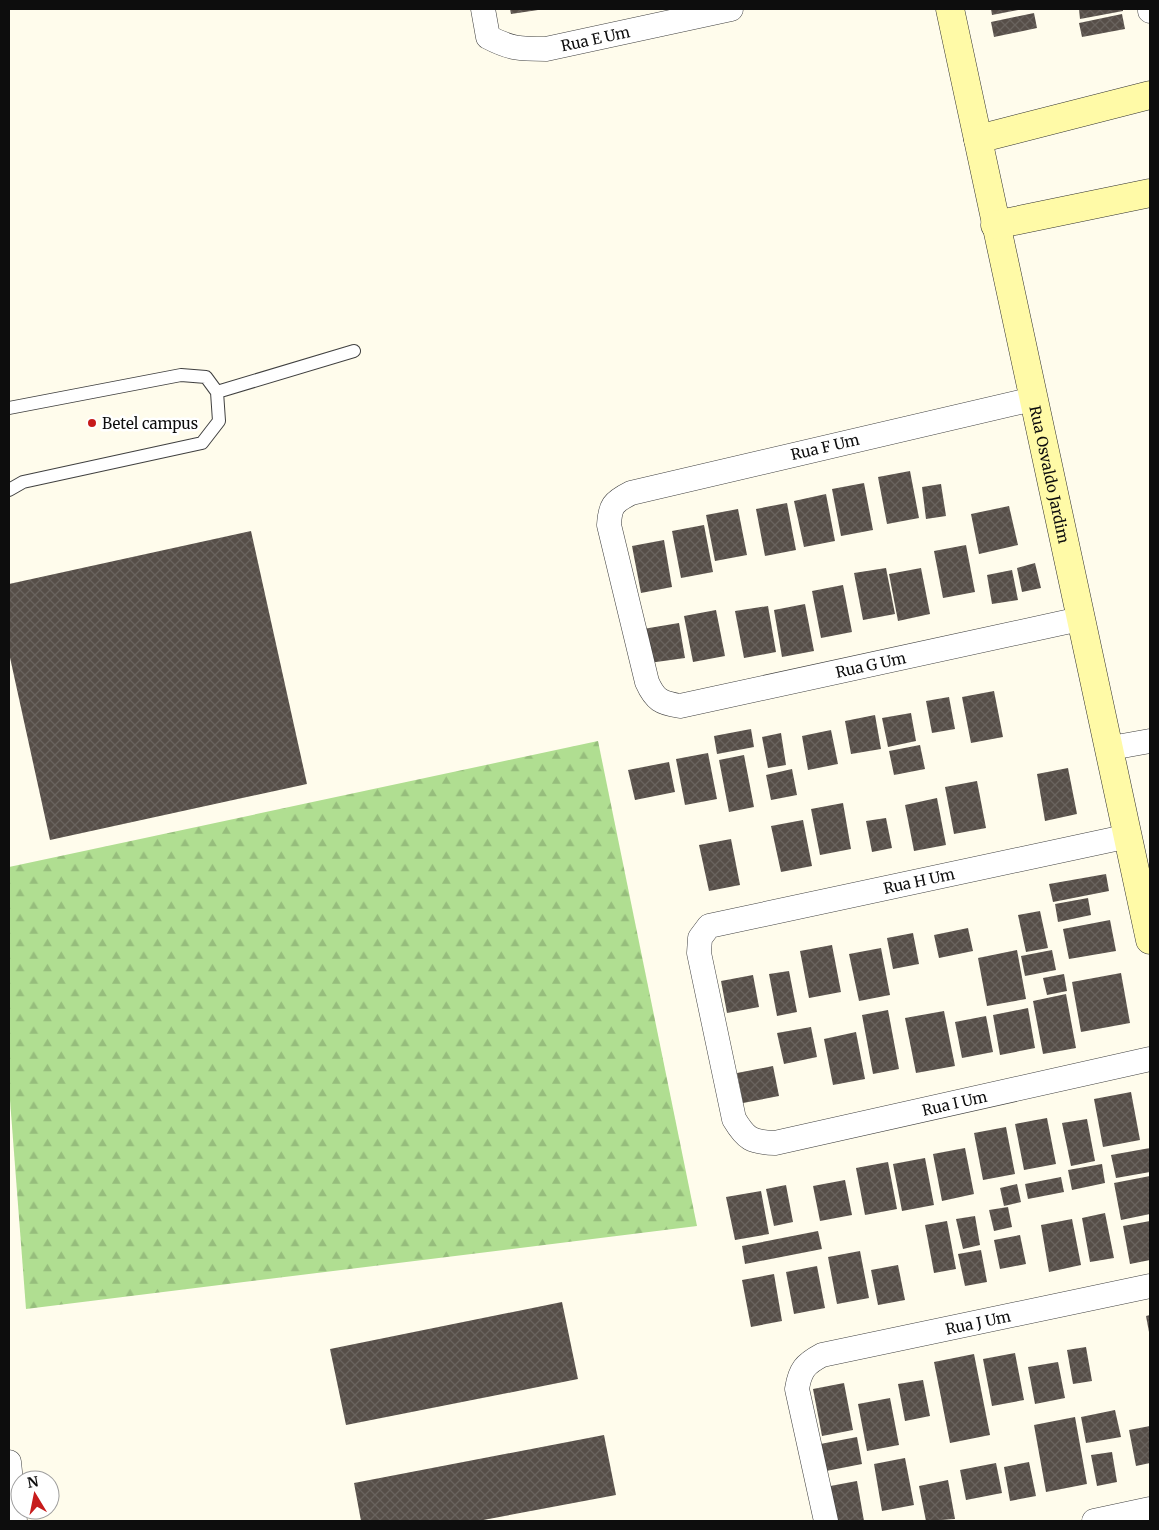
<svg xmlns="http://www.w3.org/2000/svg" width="1159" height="1530" font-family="Merriweather,serif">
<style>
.forest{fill:url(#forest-firs)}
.building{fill:url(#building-cross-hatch)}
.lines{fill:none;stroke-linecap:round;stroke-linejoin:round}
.lane-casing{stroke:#404040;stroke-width:14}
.street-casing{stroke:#404040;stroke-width:25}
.secondary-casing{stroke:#2f2f2f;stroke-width:29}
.lane{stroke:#fff;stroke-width:12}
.street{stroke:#fff;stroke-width:24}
.secondary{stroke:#fffaa7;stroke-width:28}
.poi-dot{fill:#c71b1b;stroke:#fff;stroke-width:2}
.labels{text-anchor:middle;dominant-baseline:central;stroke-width:5;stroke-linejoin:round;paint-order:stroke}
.street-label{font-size:15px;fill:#0d0d0d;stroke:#fff}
.poi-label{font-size:15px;fill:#0d0d0d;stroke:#fff;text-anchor:start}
</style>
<defs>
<pattern id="forest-firs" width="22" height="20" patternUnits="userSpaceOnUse" patternTransform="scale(1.25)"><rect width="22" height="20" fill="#b0de91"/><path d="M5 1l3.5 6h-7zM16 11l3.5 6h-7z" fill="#96bd7c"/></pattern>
<pattern id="building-cross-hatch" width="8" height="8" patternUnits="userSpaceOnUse" patternTransform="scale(1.25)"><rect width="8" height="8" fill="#564e48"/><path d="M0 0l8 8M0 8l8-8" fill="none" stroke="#69635e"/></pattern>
</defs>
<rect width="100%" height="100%" fill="#fffcec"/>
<!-- forest -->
<path class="forest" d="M598 741 697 1226 26 1309 9 1087V867Z"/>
<!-- building -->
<path class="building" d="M510 9H538V10L511 14Z
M991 9H1018V10L992 15Z
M1079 9H1123V11L1080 19Z
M1034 13 1037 28 994 37 991 22Z
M1122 14 1125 29 1082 37 1079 23Z
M910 471 919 518 887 524 878 477Z
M864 483 873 530 841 536 832 489Z
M941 484 946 516 926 519 922 487Z
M826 494 835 541 804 547 794 501Z
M787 503 796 550 765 556 756 509Z
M1009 506 1018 545 979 554 971 514Z
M738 509 747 555 715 561 706 515Z
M704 525 713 572 681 578 672 531Z
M251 531 307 784 50 840 9 653V584Z
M664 540 672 587 641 593 632 546Z
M966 545 975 592 943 598 934 551Z
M1035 563 1041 588 1022 592 1017 568Z
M886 568 895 614 863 620 854 573Z
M921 568 930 614 898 621 889 574Z
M1012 570 1018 600 992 604 987 575Z
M843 585 852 632 821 638 812 591Z
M805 604 814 651 782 657 774 610Z
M768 606 776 652 744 658 735 611Z
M716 610 725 656 693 662 684 616Z
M679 623 685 658 649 663 643 629Z
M994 691 1003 737 971 743 962 697Z
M949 697 955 729 932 733 926 701Z
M911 713 916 741 888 747 882 718Z
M875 715 881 749 851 754 845 721Z
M751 729 754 747 717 754 714 736Z
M831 730 838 764 808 770 802 736Z
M781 733 786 765 768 768 762 737Z
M920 745 925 769 894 775 889 751Z
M708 753 717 799 685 805 676 759Z
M744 755 754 807 729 812 719 760Z
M669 762 675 792 635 800 628 770Z
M1068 768 1077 814 1045 821 1037 774Z
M792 769 797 795 771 800 766 775Z
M977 781 986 828 954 834 945 787Z
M937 798 946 845 914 851 905 805Z
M843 803 851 849 820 855 811 809Z
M886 818 892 848 872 852 866 821Z
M803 820 812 866 781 872 771 826Z
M731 839 740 885 709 891 699 845Z
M1106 874 1109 891 1053 902 1049 884Z
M1088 898 1091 915 1058 922 1055 904Z
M1040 911 1048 948 1026 952 1018 915Z
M1110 920 1116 951 1069 959 1063 929Z
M968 928 973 951 939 958 934 935Z
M913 933 919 964 893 969 887 938Z
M832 945 841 992 809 998 800 951Z
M881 948 890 995 859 1001 849 954Z
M1017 950 1026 999 987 1006 978 958Z
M1052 950 1056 970 1025 976 1021 956Z
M789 971 797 1012 777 1016 769 974Z
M1121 973 1130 1023 1081 1032 1072 982Z
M1064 974 1067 991 1047 995 1043 978Z
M753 975 759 1007 727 1013 721 981Z
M1066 994 1076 1048 1043 1054 1033 1001Z
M1028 1008 1035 1048 1000 1055 993 1015Z
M888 1010 899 1069 873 1074 862 1015Z
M944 1011 955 1066 916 1073 905 1018Z
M986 1016 993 1052 962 1058 955 1022Z
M811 1027 817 1057 784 1064 777 1033Z
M856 1032 865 1079 833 1085 824 1039Z
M773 1066 779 1096 743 1103 737 1073Z
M1131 1092 1140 1140 1103 1147 1094 1099Z
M1047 1118 1056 1164 1024 1170 1015 1124Z
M1087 1119 1095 1161 1071 1166 1062 1123Z
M1006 1127 1015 1174 983 1180 974 1133Z
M965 1148 974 1194 942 1201 933 1154Z
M1150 1148V1172L1116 1178 1111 1155Z
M925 1158 934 1205 902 1211 893 1164Z
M888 1162 897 1209 865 1215 856 1168Z
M1102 1164 1105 1183 1072 1190 1068 1170Z
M1150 1176V1214L1121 1220 1114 1183Z
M1061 1177 1064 1192 1028 1199 1025 1184Z
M845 1180 852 1215 820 1221 813 1186Z
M1017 1184 1021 1202 1004 1206 1000 1188Z
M786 1185 793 1222 774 1226 766 1189Z
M761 1191 769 1234 735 1240 726 1197Z
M1008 1207 1012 1227 994 1231 989 1210Z
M1105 1213 1114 1258 1090 1262 1082 1218Z
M975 1216 980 1245 963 1249 956 1219Z
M1072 1219 1081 1265 1049 1272 1041 1225Z
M947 1221 956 1269 934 1273 925 1225Z
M1150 1221V1260L1130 1264 1123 1226Z
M818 1231 822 1249 745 1264 742 1246Z
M1020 1235 1026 1264 1000 1269 994 1240Z
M981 1250 987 1282 965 1286 958 1254Z
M860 1251 869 1298 837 1304 828 1257Z
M898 1265 905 1300 878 1305 871 1270Z
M817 1266 825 1308 794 1314 786 1272Z
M774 1274 782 1321 751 1327 742 1280Z
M562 1302 578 1379 346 1425 330 1349Z
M1150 1315V1332H1149L1146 1316Z
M1086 1347 1092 1381 1073 1384 1067 1350Z
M1015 1353 1024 1400 992 1406 983 1359Z
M974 1354 990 1435 950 1443 934 1362Z
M1058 1362 1065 1398 1035 1404 1028 1367Z
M923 1380 930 1416 905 1421 898 1384Z
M844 1383 853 1430 822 1436 813 1389Z
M890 1398 899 1445 867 1451 858 1404Z
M1115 1410 1121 1437 1086 1443 1081 1417Z
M1075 1417 1087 1484 1046 1492 1034 1425Z
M1150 1426V1463L1136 1466 1129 1430Z
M604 1435 616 1495 478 1521H361L354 1483Z
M857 1437 862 1464 821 1472 815 1445Z
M1112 1452 1117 1482 1097 1486 1091 1455Z
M905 1458 914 1505 882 1511 874 1464Z
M1029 1462 1036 1496 1010 1501 1004 1467Z
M996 1463 1002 1493 966 1500 960 1470Z
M948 1480 955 1519 926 1521 919 1486Z
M857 1481 864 1521H832L825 1487Z"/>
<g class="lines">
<defs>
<path id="lane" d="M9 408 181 375 206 377 217 392
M9 490 23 482 202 443 219 421 217 392 354 351"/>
<g id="street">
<path id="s1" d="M483 9 488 37C511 49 520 49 546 49L731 9"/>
<path d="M1150 9V11"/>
<path id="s2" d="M1033 399 631 493C613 502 610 506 609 525L647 682C655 700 661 703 680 706L1080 619"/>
<path d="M1111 748 1150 741"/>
<path id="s3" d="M1129 836 709 926 700 938 699 953 734 1119C746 1139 751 1142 775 1143L1150 1059"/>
<path d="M9 1462 15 1521"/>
<path id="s4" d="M826 1521 797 1389C800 1370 805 1364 822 1355L1150 1286"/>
<path d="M1094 1521 1150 1509"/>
</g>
<g id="secondary">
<path id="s5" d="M950 9 1150 940"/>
<path d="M978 139 1150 95"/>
<path d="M995 225 1150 193"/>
</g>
</defs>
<!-- lane casing -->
<use href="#lane" class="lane-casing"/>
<!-- street casing -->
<use href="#street" class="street-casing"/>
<!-- secondary casing -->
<use href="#secondary" class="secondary-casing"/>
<!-- lane -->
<use href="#lane" class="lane"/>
<!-- street -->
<use href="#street" class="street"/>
<!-- secondary -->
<use href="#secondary" class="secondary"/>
</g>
<!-- markers -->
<circle class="poi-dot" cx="92" cy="423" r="5"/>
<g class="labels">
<!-- street labels -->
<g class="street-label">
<text stroke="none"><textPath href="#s1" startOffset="139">Rua E Um</textPath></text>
<text transform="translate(825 447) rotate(-13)">Rua F Um</text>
<text stroke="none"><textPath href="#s5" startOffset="476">Rua Osvaldo Jardim</textPath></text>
<text stroke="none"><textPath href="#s2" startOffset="855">Rua G Um</textPath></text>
<text transform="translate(919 881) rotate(-12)">Rua H Um</text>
<text stroke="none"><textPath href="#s3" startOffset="864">Rua I Um</textPath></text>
<text stroke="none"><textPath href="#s4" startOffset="339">Rua J Um</textPath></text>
</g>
<!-- poi labels -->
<g class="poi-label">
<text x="102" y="423">Betel campus</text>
</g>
</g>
<!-- border -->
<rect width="1159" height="1530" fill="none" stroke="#0d0d0d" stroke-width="20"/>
<!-- north arrow -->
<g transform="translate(35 1495) rotate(350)"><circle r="24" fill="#ffffff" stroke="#9e9e9e"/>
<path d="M0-4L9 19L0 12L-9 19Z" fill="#c71b1b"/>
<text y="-8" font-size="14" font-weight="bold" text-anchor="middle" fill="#0d0d0d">N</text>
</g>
</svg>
